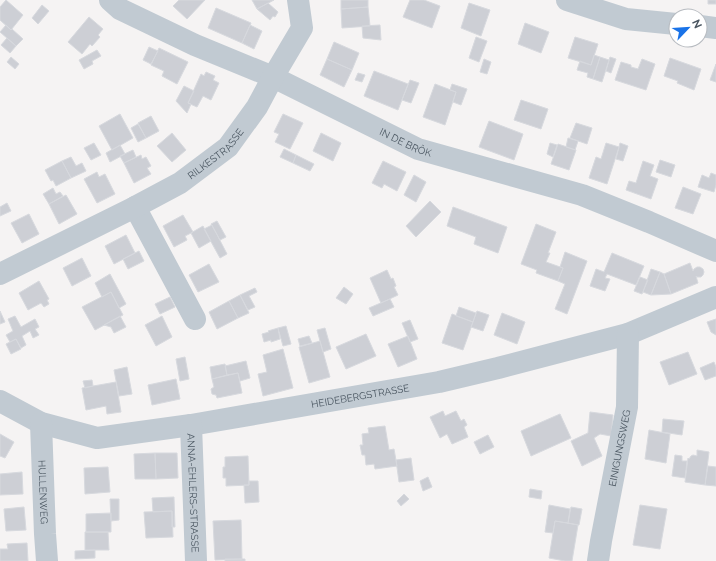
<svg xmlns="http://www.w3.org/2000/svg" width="716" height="561" font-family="Raleway,sans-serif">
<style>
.building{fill:#cdcfd5;stroke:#d7d9de}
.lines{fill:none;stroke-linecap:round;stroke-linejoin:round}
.minor{stroke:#c1cad2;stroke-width:22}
.labels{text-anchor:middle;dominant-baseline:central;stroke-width:3.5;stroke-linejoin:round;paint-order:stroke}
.street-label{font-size:10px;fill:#4a5661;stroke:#fff}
</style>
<rect width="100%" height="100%" fill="#f5f3f3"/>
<!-- building -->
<path class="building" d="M6 0 23 15 11 30 0 20V7Z
M179 0H205L187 19 173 6Z
M252 0H274L257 9Z
M341 0H368V7L341 9Z
M410 0H424L440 6 432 28 403 17Z
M708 0H716V4H708Z
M268 3 278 12 275 17 273 16 270 20 257 9Z
M469 3 490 10 481 36 461 28Z
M42 5 49 11 38 24 32 18Z
M368 7 370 26 342 28 341 9Z
M216 8 251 23 242 43 208 28Z
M89 17 103 29 98 35 100 37 92 46 90 44 82 54 68 42Z
M525 23 549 32 541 53 518 44Z
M6 25 11 30 12 29 23 39 16 46 0 32Z
M250 25 262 31 254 49 242 43Z
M380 25 381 40 363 38 362 26Z
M476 37 487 41 479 62 469 58Z
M575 37 598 44 591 65 568 58Z
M7 38 16 46 10 53 1 45Z
M334 42 359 53 352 70 327 59Z
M149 47 158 51 151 64 143 60Z
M159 48 188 62 177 84 162 76 164 71 151 65Z
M97 50 101 56 92 61 93 64 84 69 79 60Z
M594 55 600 57 593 79 587 77 588 73 577 70 580 61 591 65Z
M11 57 19 64 15 69 7 62Z
M600 57 609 60 602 82 593 79Z
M610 57 616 59 611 73 606 71Z
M670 58 701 69 694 90 677 83 678 81 664 76Z
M327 59 352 70 344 87 320 75Z
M484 59 491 62 487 74 480 72Z
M642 59 655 64 646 90 615 80 621 62 631 65V67L638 69Z
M716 64V82L710 80Z
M374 71 408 84 398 110 364 96Z
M206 72 215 76 213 80 219 83 211 100 203 96 197 107 188 103 201 74 204 76Z
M358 73 365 75 362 82 355 80Z
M410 80 419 83 411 103 402 100Z
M435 84 456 92 445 125 423 117Z
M452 84 467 89 461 105 453 102 456 92 450 90Z
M184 86 194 91 188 103 191 104 187 113 176 101Z
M521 100 548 109 541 129 514 120Z
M120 114 133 138 112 150 99 126Z
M283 114 303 123 290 149 275 142 279 134 274 132Z
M151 116 159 131 146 138 138 123Z
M489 121 523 134 514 160 479 147Z
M576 123 592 128 587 144 570 138Z
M138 124 146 138 138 142 131 128Z
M172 133 186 150 172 162 157 146Z
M321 133 341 143 333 161 313 151Z
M568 138 578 141 575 150 566 147Z
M94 143 101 155 91 160 84 148Z
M550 143 557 145 553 157 547 154Z
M606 143 619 147 607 184 589 178 596 157 601 159Z
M620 143 628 146 623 161 616 159Z
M558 144 576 150 569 170 551 164Z
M120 145 125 154 110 162 106 153Z
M284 149 296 155 293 163 280 157Z
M133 150 136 157 124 163 120 156Z
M141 155 142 159 146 157 151 166 147 168 151 174 134 183 124 163Z
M296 155 314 164 310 171 293 163Z
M71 157 76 166 82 163 86 171 71 178 62 161Z
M660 160 675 165 671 177 656 172Z
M62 161 71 178 56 186 53 180 51 181 45 170Z
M383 161 406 172 397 191 384 184 382 188 372 183Z
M643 161 654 165 650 176 658 179 651 199 626 190 629 181 636 183Z
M97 172 99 177 105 174 115 194 97 203 84 179Z
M711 173 716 175V185L714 192 698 187 702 175 709 178Z
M414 175 426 182 416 202 404 195Z
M683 187 701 194 693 214 675 208Z
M53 188 56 194 60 192 63 196 49 204 43 194Z
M66 195 77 214 59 224 49 204Z
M430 201 441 212 416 237 406 226Z
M7 203 11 211 0 216V207Z
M453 207 507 227 498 253 474 244 476 237 447 226Z
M29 214 39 234 22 243 11 223Z
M183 215 193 232 185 236 187 240 174 247 163 226Z
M217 221 226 237 220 240 211 224Z
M536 224 556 232 548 253H550L546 262 563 268 558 281 536 273 537 270 521 264Z
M212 225 227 254 220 258 204 229Z
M203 226 211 241 199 248 191 233Z
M126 235 135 253 114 264 105 246Z
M139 251 144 261 128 269 123 259Z
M565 252 587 261 567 314 555 309 565 284 558 281 563 268 560 267Z
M612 253 644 266 636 285 607 274 605 278 610 279 605 291 590 286 596 269 604 272Z
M82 258 91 276 72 286 63 268Z
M690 263 693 271 694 269 697 267H700L703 269 704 272 703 275 701 277H697L696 276 698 283 671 294 664 274Z
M209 264 219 282 198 292 189 275Z
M651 269 660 272 651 295 643 292Z
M387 270 391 279 393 278 396 286 394 287 398 295 381 303 370 278Z
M660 272 664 274 671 294 651 295Z
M110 274 126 304 119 308 111 292 102 297 95 283Z
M640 277 648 280 642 294 634 291Z
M39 281 49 299 47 300 49 304 44 307 41 303 28 310 19 293Z
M344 287 353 294 346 304 336 298Z
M255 288 257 292 249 296 255 307 248 310 240 295Z
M111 292 123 315 95 330 82 307Z
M240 295 249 313 238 318 229 301Z
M170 297 175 307 160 314 155 304Z
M390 299 394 307 373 316 369 308Z
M229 301 238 318 217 329 209 312Z
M459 307 476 313 473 322 456 316Z
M0 311 5 322 0 324Z
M477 311 489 315 483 331 471 327Z
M502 313 525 322 517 344 494 335Z
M452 314 473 322 463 350 442 343Z
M15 316 21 327 35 319 39 327 35 329 39 335 33 338 30 331 22 336 26 345 21 348 16 339 10 342 6 335 13 331 8 319Z
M120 316 126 327 114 333 111 327 104 325Z
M162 316 172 337 156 346 145 325Z
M716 319V335L711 332 707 322Z
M410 320 418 339 410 342 402 323Z
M286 326 291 344 283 346 278 328Z
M278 328 280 339 271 342V340L264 342 262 334 269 332 268 331Z
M325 328 331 349 323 352 317 330Z
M366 334 376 356 346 369 336 347Z
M309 336 312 343 300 346 298 339Z
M408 336 417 359 398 367 388 344Z
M16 339 21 349 11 354 6 344Z
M320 341 330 377 309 383 299 347Z
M283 349 293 388 263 396 258 374 267 372 263 355Z
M688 352 697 374 669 385 660 362Z
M185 357 189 379 180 381 176 359Z
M246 361 250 378 240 381 238 373 227 375 225 366Z
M714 362 716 367V376L705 380 700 368Z
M225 364 227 375 212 379 210 367Z
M127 367 132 394 119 396 114 370Z
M238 373 242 393 217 398 216 395 212 394 211 389 214 387 212 379Z
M176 379 180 399 152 405 148 385Z
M92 380 93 386 85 388 83 381Z
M116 382 121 412 107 414 106 406 86 410 82 388Z
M443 411 445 416 456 411 461 421 464 419 467 425 464 427 468 437 452 444 447 434 440 438 430 417Z
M590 412 613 415 611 436 600 434 594 438 602 456 582 466 571 441 588 433Z
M560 414 571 438 531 456 521 431Z
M663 419 684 421 682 435 662 432Z
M385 426 389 450 394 449 397 466 375 469 374 464 366 465 365 455H362L360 445H363L362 434 369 433 368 428Z
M649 430 670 434 666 463 645 459Z
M0 434 14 442 5 458 0 456Z
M488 435 494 447 480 454 474 442Z
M697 450 709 452 705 485 685 482 688 458 689 459 691 456 693 455 697 456Z
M155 453H177L178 478 156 479Z
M155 453 156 479H135L134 454Z
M675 455 682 456V461H687L685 478 672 476Z
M248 456 249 485 226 486V478H223V467H225V457Z
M411 458 414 480 399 482 396 460Z
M708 466 716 467V486L705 485Z
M108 467 110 492 85 494 84 468Z
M22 472 23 494 0 495V474Z
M428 477 432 487 423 491 420 481Z
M249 481H258L259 502 245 503 244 485H249Z
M530 489 542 491 541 499 529 497Z
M404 494 409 499 401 506 397 501Z
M174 497 175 527H172V511L153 512 152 498Z
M110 499H119V520L111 521Z
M549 505 570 509 568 523 555 521 553 533 545 532Z
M640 505 667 509 660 549 633 545Z
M24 507 26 530 6 531 4 509Z
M571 507 582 509 579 525 568 523Z
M172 511 173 537 146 538 144 512Z
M111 513V532H86V514Z
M241 520 242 559 215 560 213 521Z
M555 521 578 525 572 561H565L549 558Z
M85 532H108L109 550H85Z
M27 543 28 561H0V549H8L7 544Z
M95 550V558L75 559V551Z
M225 559H245V561H225Z"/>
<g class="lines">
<!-- minor -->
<g class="minor">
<path id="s1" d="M110 0 120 9 195 45 273 77 418 149 582 195 649 222 716 251"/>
<path d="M567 0 626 19 676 24"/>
<path d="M700 26 716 28"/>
<path d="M135 207 195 319"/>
<path id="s2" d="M0 274 135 207 180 183 228 147 257 107 273 77 302 28 298 0"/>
<path id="s3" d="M0 401 41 423 97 438 191 425 439 382 498 368 628 334 716 297"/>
<path id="s4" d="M41 423 45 534 47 561"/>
<path id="s5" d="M191 425 196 561"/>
<path id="s6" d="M598 561 601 541 627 407 628 334"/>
</g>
</g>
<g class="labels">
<!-- street labels -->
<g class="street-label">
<text stroke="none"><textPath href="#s1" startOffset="329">IN DE BRÖK</textPath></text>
<text stroke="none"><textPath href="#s2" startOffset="248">RILKESTRASSE</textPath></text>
<text stroke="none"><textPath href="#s3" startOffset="371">HEIDEBERGSTRASSE</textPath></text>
<text stroke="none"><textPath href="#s6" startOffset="115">EINIGUNGSWEG</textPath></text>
<text stroke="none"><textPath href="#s4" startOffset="69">HULLENWEG</textPath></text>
<text stroke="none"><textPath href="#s5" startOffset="68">ANNA-EHLERS-STRASSE</textPath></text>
</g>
</g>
<!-- north arrow -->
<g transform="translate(688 28) rotate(65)"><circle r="19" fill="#ffffff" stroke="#b7bbc0"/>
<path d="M0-3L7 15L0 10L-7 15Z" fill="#1a73e8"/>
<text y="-6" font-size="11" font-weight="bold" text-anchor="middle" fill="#4a5661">N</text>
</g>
</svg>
